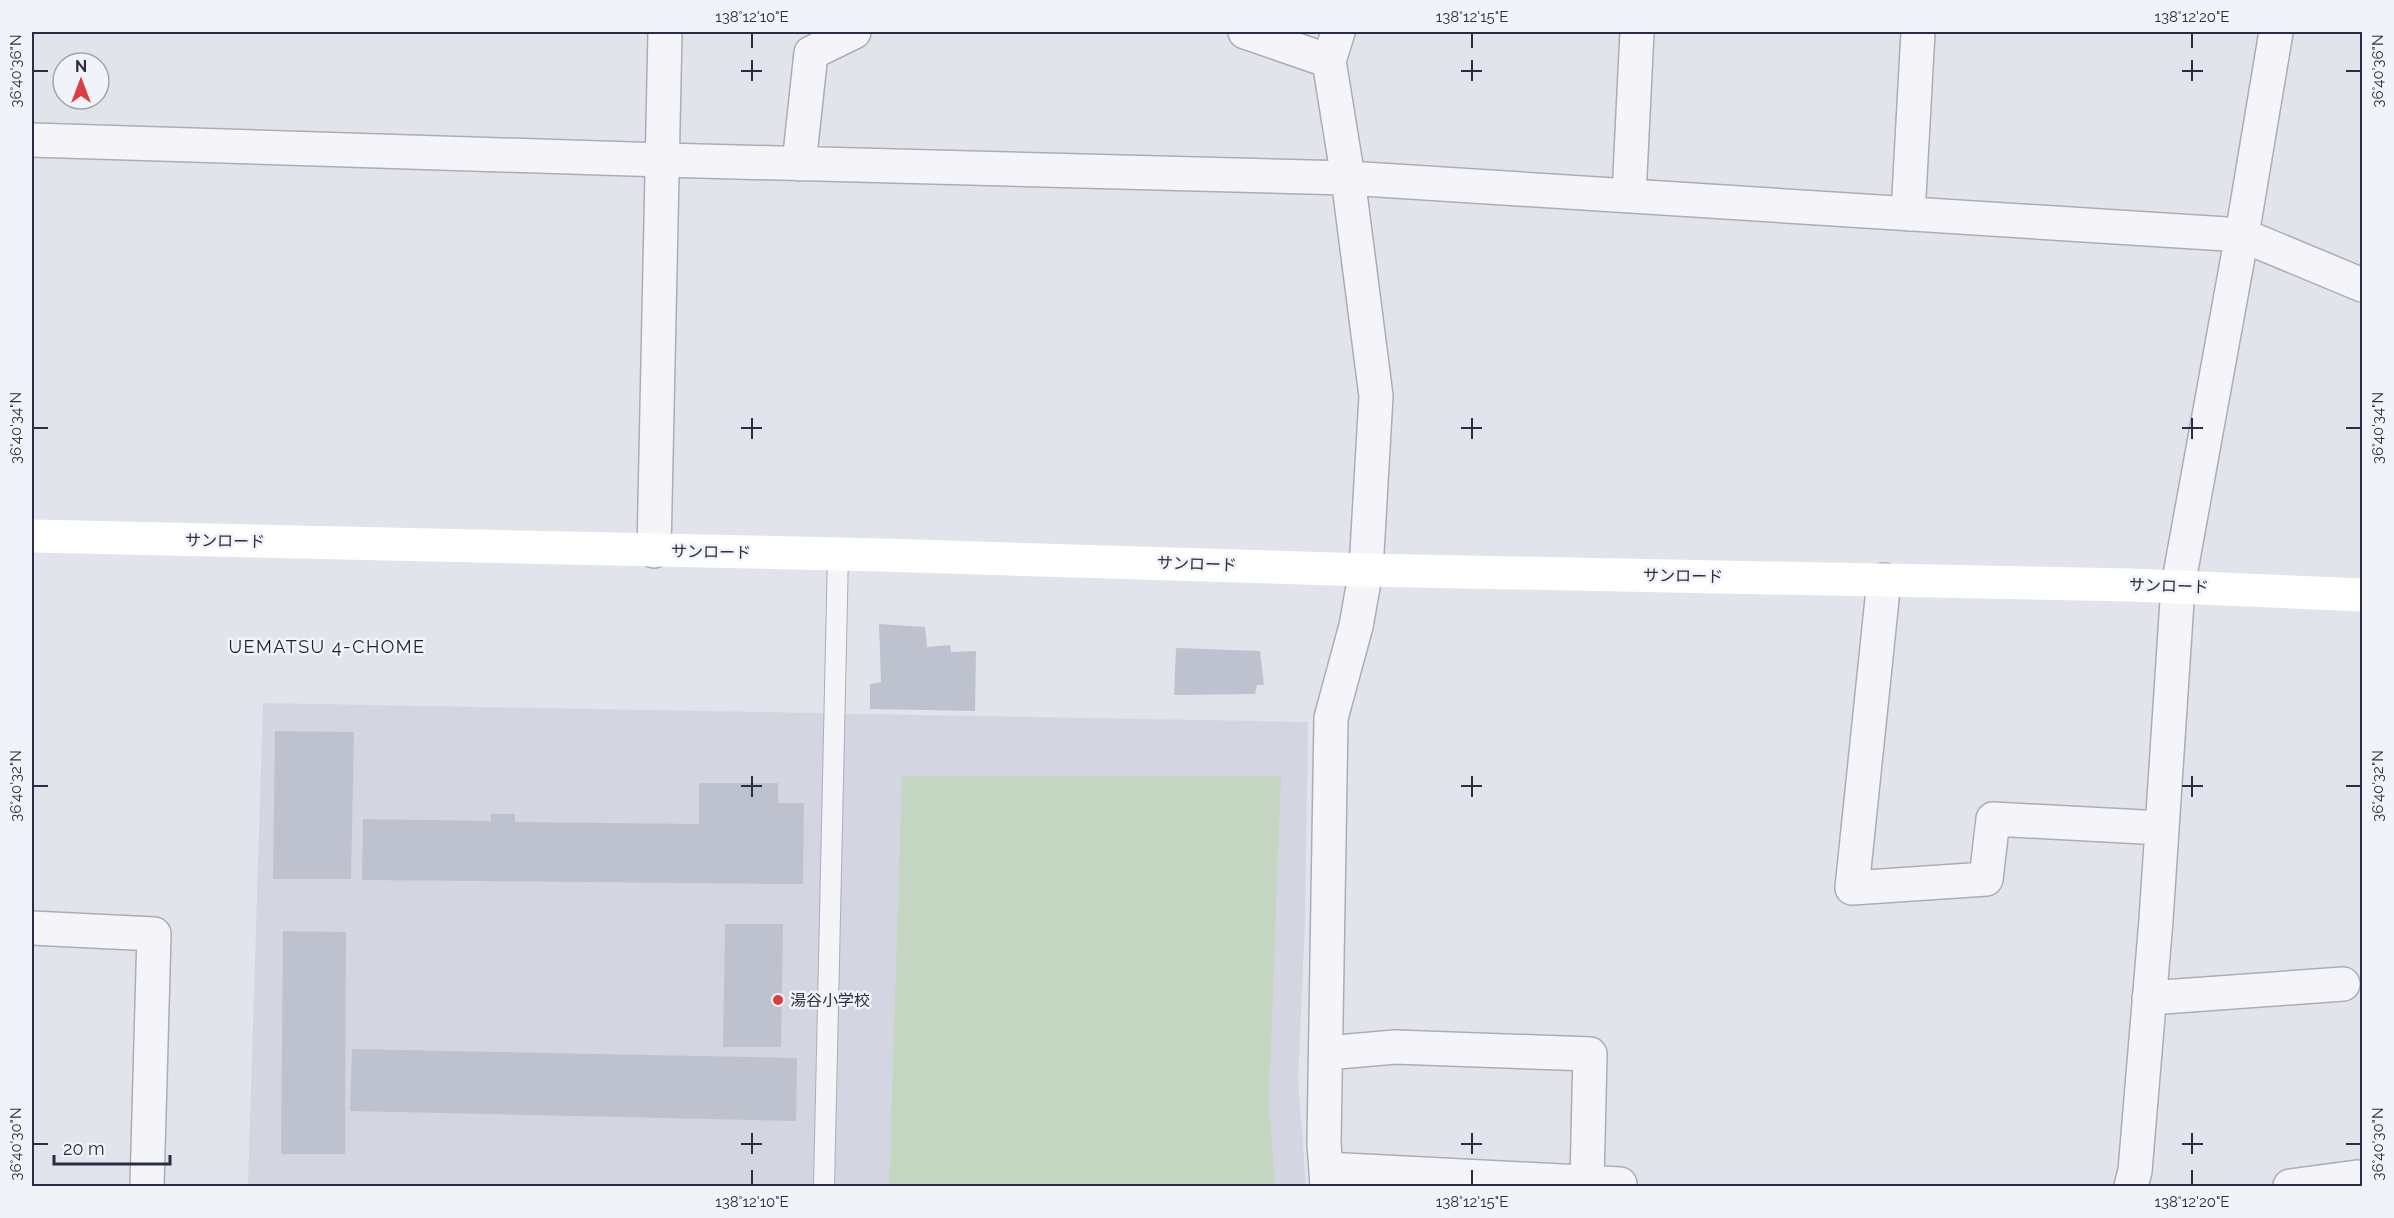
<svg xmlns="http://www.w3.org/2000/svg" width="2394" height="1218" font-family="Raleway,'Noto Sans JP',sans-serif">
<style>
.built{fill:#d3d6e0}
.green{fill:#c4d6c2}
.building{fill:#bec2ce}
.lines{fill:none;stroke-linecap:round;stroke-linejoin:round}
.lane-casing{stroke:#aaadb9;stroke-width:22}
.street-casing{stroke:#aaadb9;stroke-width:36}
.lane{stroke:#f5f5f9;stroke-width:20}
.street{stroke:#f5f5f9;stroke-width:33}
.secondary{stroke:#fff;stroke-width:33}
.ticks{fill:none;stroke:#282e44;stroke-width:2}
.poi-dot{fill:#d93d3f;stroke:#f1f3f8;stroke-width:2}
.labels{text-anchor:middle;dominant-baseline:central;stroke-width:5;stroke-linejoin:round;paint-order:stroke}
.street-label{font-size:16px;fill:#282e44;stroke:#f1f3f8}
.poi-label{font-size:16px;fill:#282e44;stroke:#f1f3f8;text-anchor:start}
.neighbourhood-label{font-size:18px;letter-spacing:1.5px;fill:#1a2035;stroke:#f1f3f8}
.neatline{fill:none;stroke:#282e44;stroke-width:2}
.ticks-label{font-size:15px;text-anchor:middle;fill:#282e44}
</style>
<rect width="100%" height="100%" fill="#e1e4eb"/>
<!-- built -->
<path class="built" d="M263 703 1308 722 1305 922 1298 1079 1306 1186H248Z"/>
<!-- green -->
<path class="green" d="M902 776H1281L1269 1103 1275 1186H889Z"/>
<!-- building -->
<path class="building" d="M879 624 925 627 927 647 950 645 951 652 976 651 975 711 870 709V684L881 682Z
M1176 648 1260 651 1264 685H1257L1255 694 1174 695Z
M275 731 354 732 351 879H273Z
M699 783H778V803H804L803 884 362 880 363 819 491 821V814H515V822L699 824Z
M725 924H783L781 1047H723Z
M283 931 346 932 345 1154H281Z
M352 1049 797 1058 796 1121 350 1111Z"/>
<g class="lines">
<defs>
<path id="lane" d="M824 1186 838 554"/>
<path id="street" d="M1245 32 1329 61 1348 178 1376 396 1366 570 1356 626 1331 718 1324 1143 1327 1186
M1329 61 1338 32
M32 140 663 160 1348 178 2242 235 2362 285
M799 164 811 53 854 32
M1629 196 1637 32
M1908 214 1918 32
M654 551 665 32
M1884 580 1852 888 1986 879 1993 819 2162 828
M32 928 154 934 147 1186
M2149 998 2343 984
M1326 1053 1395 1047 1590 1054 1587 1182
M1326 1169 1620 1184
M2131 1186 2135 1171 2156 920 2178 586 2242 235 2276 32
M2290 1186 2357 1177"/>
</defs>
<!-- lane casing -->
<use href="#lane" class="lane-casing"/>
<!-- street casing -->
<use href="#street" class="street-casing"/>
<!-- lane -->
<use href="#lane" class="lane"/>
<!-- street -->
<use href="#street" class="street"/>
<!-- secondary -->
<path class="secondary" d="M32 536 882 555 1366 570 2130 585 2362 595"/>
</g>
<!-- ticks -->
<path class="ticks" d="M752 33V48M1472 33V48M2192 33V48M752 60V81M1472 60V81M2192 60V81M33 71H48M741 71H762M1461 71H1482M2182 71H2203M2346 71H2361M752 418V439M1472 418V439M2192 418V439M33 428H48M741 428H762M1461 428H1482M2182 428H2203M2346 428H2361M752 776V797M1472 776V797M2192 776V797M33 786H48M741 786H762M1461 786H1482M2182 786H2203M2346 786H2361M752 1133V1154M1472 1133V1154M2192 1133V1154M33 1144H48M741 1144H762M1461 1144H1482M2182 1144H2203M2346 1144H2361M752 1170V1185M1472 1170V1185M2192 1170V1185"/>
<!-- markers -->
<circle class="poi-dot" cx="778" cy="1000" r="6"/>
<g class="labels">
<!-- street labels -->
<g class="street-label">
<text transform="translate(225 541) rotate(1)">サンロード</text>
<text transform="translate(711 552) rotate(1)">サンロード</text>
<text transform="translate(1197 564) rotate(2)">サンロード</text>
<text transform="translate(1683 576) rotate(1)">サンロード</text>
<text transform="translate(2169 586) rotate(2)">サンロード</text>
</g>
<!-- poi labels -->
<g class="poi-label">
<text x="790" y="1000">湯谷小学校</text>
</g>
<!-- neighbourhood labels -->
<g class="neighbourhood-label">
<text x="327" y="646">UEMATSU 4-CHOME</text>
</g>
</g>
<!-- border -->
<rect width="2394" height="1218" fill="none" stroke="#f1f3f8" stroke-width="66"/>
<!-- north arrow -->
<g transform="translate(81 81)"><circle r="28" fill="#f1f3f8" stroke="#a1a4b0" stroke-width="1.5"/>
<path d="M0-4.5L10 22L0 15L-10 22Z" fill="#d93d3f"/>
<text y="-9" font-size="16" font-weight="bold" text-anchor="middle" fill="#282e44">N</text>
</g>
<!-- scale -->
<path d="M54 1155v9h116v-9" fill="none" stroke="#282e44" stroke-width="3"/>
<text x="63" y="1155" font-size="18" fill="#282e44" stroke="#f1f3f8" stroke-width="4.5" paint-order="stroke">20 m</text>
<rect x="33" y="33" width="2328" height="1152" class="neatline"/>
<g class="ticks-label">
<text x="752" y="22">138°12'10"E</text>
<text x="1472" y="22">138°12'15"E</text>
<text x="2192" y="22">138°12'20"E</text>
<text transform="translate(16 71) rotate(-90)" y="5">36°40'36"N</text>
<text transform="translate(2378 71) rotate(-90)" y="5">36°40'36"N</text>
<text transform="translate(16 428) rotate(-90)" y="5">36°40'34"N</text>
<text transform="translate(2378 428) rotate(-90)" y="5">36°40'34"N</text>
<text transform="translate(16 786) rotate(-90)" y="5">36°40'32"N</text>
<text transform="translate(2378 786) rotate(-90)" y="5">36°40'32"N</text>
<text transform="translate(16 1144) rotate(-90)" y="5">36°40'30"N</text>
<text transform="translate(2378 1144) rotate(-90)" y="5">36°40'30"N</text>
<text x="752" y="1207">138°12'10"E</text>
<text x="1472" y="1207">138°12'15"E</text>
<text x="2192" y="1207">138°12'20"E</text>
</g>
</svg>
